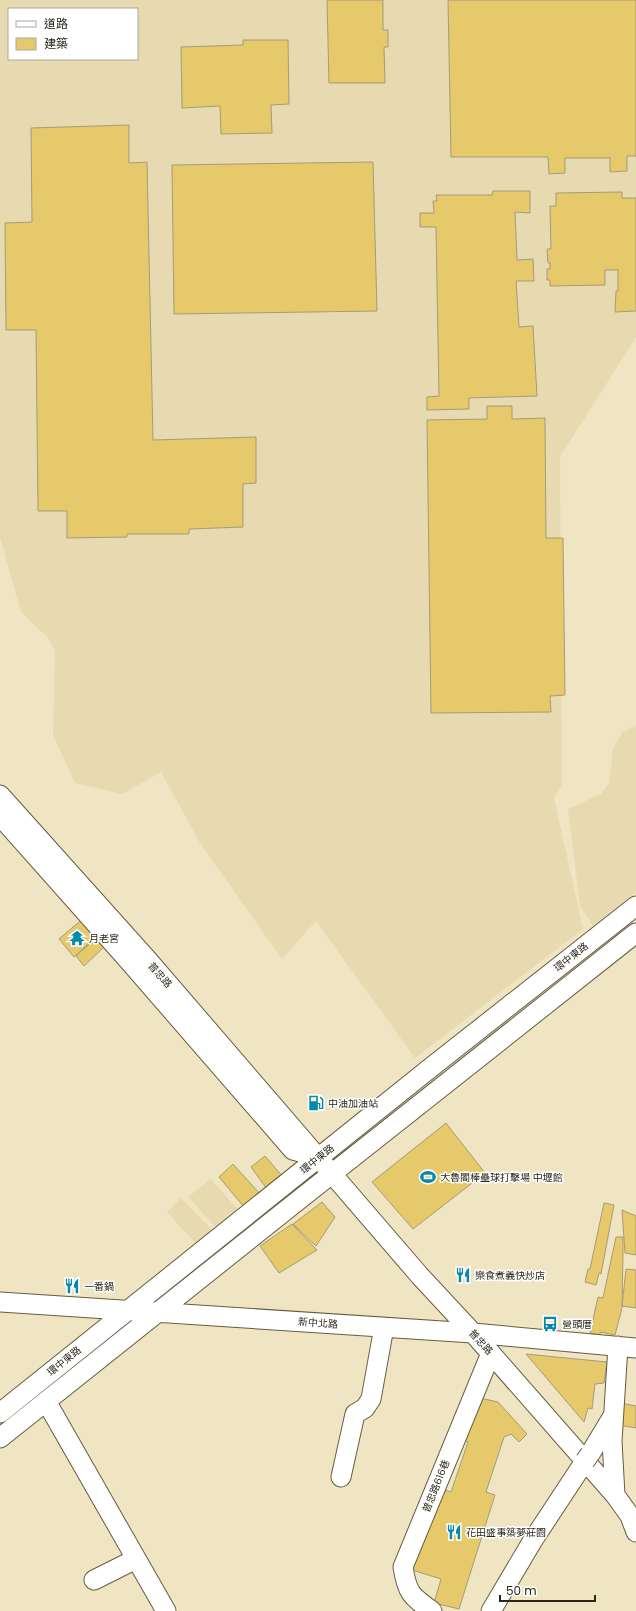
<svg xmlns="http://www.w3.org/2000/svg" width="636" height="1611" font-family="Poppins,'Noto Sans TC',sans-serif">
<style>
.built{fill:#e7dab0;fill-rule:evenodd}
.building{fill:#e5c96b;stroke:#a59b7b}
.lines{fill:none;stroke-linecap:round;stroke-linejoin:round}
.minor-casing{stroke:#665d3e;stroke-width:21}
.minor{stroke:#fff;stroke-width:19}
.minor-bridge-casing{stroke:#665d3e;stroke-width:21;stroke-linecap:butt}
.minor-bridge{stroke:#fff;stroke-width:19}
.labels{text-anchor:middle;dominant-baseline:central;stroke-width:3;stroke-linejoin:round;paint-order:stroke}
.poi-label{font-size:10px;fill:#2a2619;stroke:#fff;text-anchor:start}
.street-label{font-size:10px;fill:#2a2619;stroke:#fff}
</style>
<rect width="100%" height="100%" fill="#f0e5c3"/>
<!-- built -->
<path class="built" d="M0 0H636V337L560 457 562 786 554 798 583 929 415 1058 316 921 282 959 200 843 161 772 122 794 75 783 53 735 55 651 48 638 21 612 0 537ZM9 9H137V59H9Z
M636 725V892L593 926 580 906 568 809 601 794 609 783 613 748 622 733Z
M211 1179 240 1212 218 1230 188 1197Z
M181 1198 214 1232 197 1245 167 1212Z"/>
<!-- building -->
<path class="building" d="M327 0H383V30H388V47H384L385 83H329Z
M448 0H636V156H627V171L610 172V158H565V173L549 174 548 157H451Z
M243 40H288L289 104 271 105 272 133 221 134 220 106 182 108 181 47 243 45Z
M129 125V163L147 162 153 440 256 437V483L243 484V527L189 529V534H127V537L67 538V511H38L36 330H6L5 223 32 222 31 128Z
M373 162 377 311 174 314 172 165Z
M493 191H530V213L515 212 517 260 533 259 534 281H516L519 327 533 326 537 396 469 398V409L427 410V397L439 396 436 227H420V213H434L433 201H437L436 195H492Z
M622 192V198H636V311L615 312 616 291H618V270H605V285L550 286V280H547V269H550V263H548L547 249H551L550 206H556V193Z
M487 406H512V419L545 418 546 538H563L565 695 550 696 551 712 431 713 427 420 487 419Z
M80 921 96 937 74 957 59 939Z
M96 938 104 947 84 966 76 956Z
M446 1123 485 1173 413 1229 372 1182Z
M265 1156 283 1177 267 1189 251 1167Z
M233 1164 260 1194 244 1207 219 1177Z
M322 1202 335 1217 316 1246 293 1224Z
M604 1203 614 1205 601 1274 599 1273 596 1285 585 1282 588 1269H590Z
M622 1210 636 1216V1255L625 1253Z
M292 1224 317 1250 279 1273 260 1246Z
M616 1237H623V1253L622 1308 615 1335 600 1332V1335L590 1333 598 1297 603 1298Z
M626 1269 636 1270V1308L622 1306Z
M526 1354 607 1362 604 1383 595 1384 592 1409 588 1408 584 1422Z
M480 1398 498 1402 527 1434 519 1442 511 1434 504 1437 486 1492 495 1495 459 1609 434 1603 441 1579 409 1569 442 1489 451 1492 468 1442 465 1441Z
M616 1402 636 1406V1428L612 1424Z"/>
<g class="lines">
<defs>
<path id="minor" d="M0 795 147 959 420 1276 473 1333 615 1495 630 1516 636 1532
M0 816 128 960 293 1150 319 1157
M0 1302 473 1333 636 1348
M46 1401 166 1611
M0 1413 434 1065 636 906
M0 1438C211 1268 424 1102 636 933
M590 1454 613 1416
M341 1477 355 1414 365 1408 371 1399 384 1327
M615 1495 612 1441 618 1346
M94 1580 136 1559
M432 1611C411 1596 407 1593 403 1567L491 1353
M491 1611 533 1540 585 1461"/>
</defs>
<!-- minor casing -->
<use href="#minor" class="minor-casing"/>
<!-- minor -->
<use href="#minor" class="minor"/>
<defs>
<path id="minor-bridge" d="M585 1461 590 1454"/>
</defs>
<!-- minor-bridge casing -->
<use href="#minor-bridge" class="minor-bridge-casing"/>
<!-- minor-bridge -->
<use href="#minor-bridge" class="minor-bridge"/>
</g>
<!-- icons -->
<defs>
<symbol id="temple-bare" viewBox="-9 -9 18 18"><path d="M0-6L5-2H3V0L6.5 2.5H4V6H1.5V3h-3V6H-4V2.5H-6.5L-3 0V-2H-5Z" fill="#038aaa" stroke="#fff" stroke-width="2.5" paint-order="stroke"/></symbol>
<symbol id="fuel-bare" viewBox="-9 -9 18 18"><path d="M-5.5-6h7V0h2V4h1.3V-2.5L3-4.5l.8-.8L6-3V5H2.5V1h-1V6h-7ZM-4.2-4.7v3.2H.2V-4.7Z" fill="#038aaa" stroke="#fff" stroke-width="2.5" paint-order="stroke"/></symbol>
<symbol id="stadium-bare" viewBox="-9 -9 18 18"><path d="M0-5a6.5 5 0 1 0 0 10a6.5 5 0 1 0 0-10ZM-3.5-1.8h7v3.6h-7Z" fill="#038aaa" stroke="#fff" stroke-width="2.5" paint-order="stroke"/></symbol>
<symbol id="restaurant-bare" viewBox="-9 -9 18 18"><path d="M-5-6h1v4h1v-4h1v4h1v-4h1v5L-1.5 .5V6h-2V.5L-5-1ZM5-6V6H3V1.5H1.5Q1.5-4 5-6Z" fill="#038aaa" stroke="#fff" stroke-width="2.5" paint-order="stroke"/></symbol>
<symbol id="bus-bare" viewBox="-9 -9 18 18"><path d="M-5-6H5V4H4V6H2V4H-2V6H-4V4H-5ZM-3.5-4V0h7V-4ZM-3.5 1.2v1.5H-2V1.2ZM2 1.2v1.5H3.5V1.2Z" fill="#038aaa" stroke="#fff" stroke-width="2.5" paint-order="stroke"/></symbol>
</defs>
<g fill-rule="evenodd">
<use href="#temple-bare" x="66" y="927" width="22" height="22"/>
<use href="#fuel-bare" x="305" y="1092" width="22" height="22"/>
<use href="#stadium-bare" x="417" y="1166" width="22" height="22"/>
<use href="#restaurant-bare" x="452" y="1264" width="22" height="22"/>
<use href="#restaurant-bare" x="61" y="1275" width="22" height="22"/>
<use href="#bus-bare" x="539" y="1313" width="22" height="22"/>
<use href="#restaurant-bare" x="443" y="1521" width="22" height="22"/>
</g>
<g class="labels">
<!-- poi labels -->
<g class="poi-label">
<text x="89" y="938">月老宮</text>
<text x="328" y="1103">中油加油站</text>
<text x="440" y="1177">大魯閣棒壘球打擊場 中壢館</text>
<text x="475" y="1275">樂食煮義快炒店</text>
<text x="84" y="1286">一番鍋</text>
<text x="562" y="1324">營頭厝</text>
<text x="466" y="1532">花田盛事築夢莊園</text>
</g>
<!-- street labels -->
<g class="street-label">
<text transform="translate(571 957) rotate(-38)">環中東路</text>
<text transform="translate(160 975) rotate(49)">普忠路</text>
<text transform="translate(317 1159) rotate(-39)">環中東路</text>
<text transform="translate(318 1323) rotate(4)">新中北路</text>
<text transform="translate(481 1342) rotate(48)">普忠路</text>
<text transform="translate(64 1361) rotate(-39)">環中東路</text>
<text transform="translate(436 1486) rotate(-68)">普忠路616巷</text>
</g>
</g>
<!-- legend -->
<rect x="8" y="8" width="130" height="52" fill="#ffffff" stroke="#aaa8a3"/>
<rect x="16" y="21" width="20" height="6" fill="#ffffff" stroke="#aaa8a3"/>
<text x="44" y="28" font-size="12" fill="#2a2619">道路</text>
<rect x="16" y="38" width="20" height="12" fill="#e5c96b" stroke="#aaa8a3"/>
<text x="44" y="48" font-size="12" fill="#2a2619">建築</text>
<!-- scale -->
<path d="M500 1595v6h95v-6" fill="none" stroke="#2a2619" stroke-width="2"/>
<text x="506" y="1595" font-size="12" fill="#2a2619" stroke="#ffffff" stroke-width="3" paint-order="stroke">50 m</text>
</svg>
